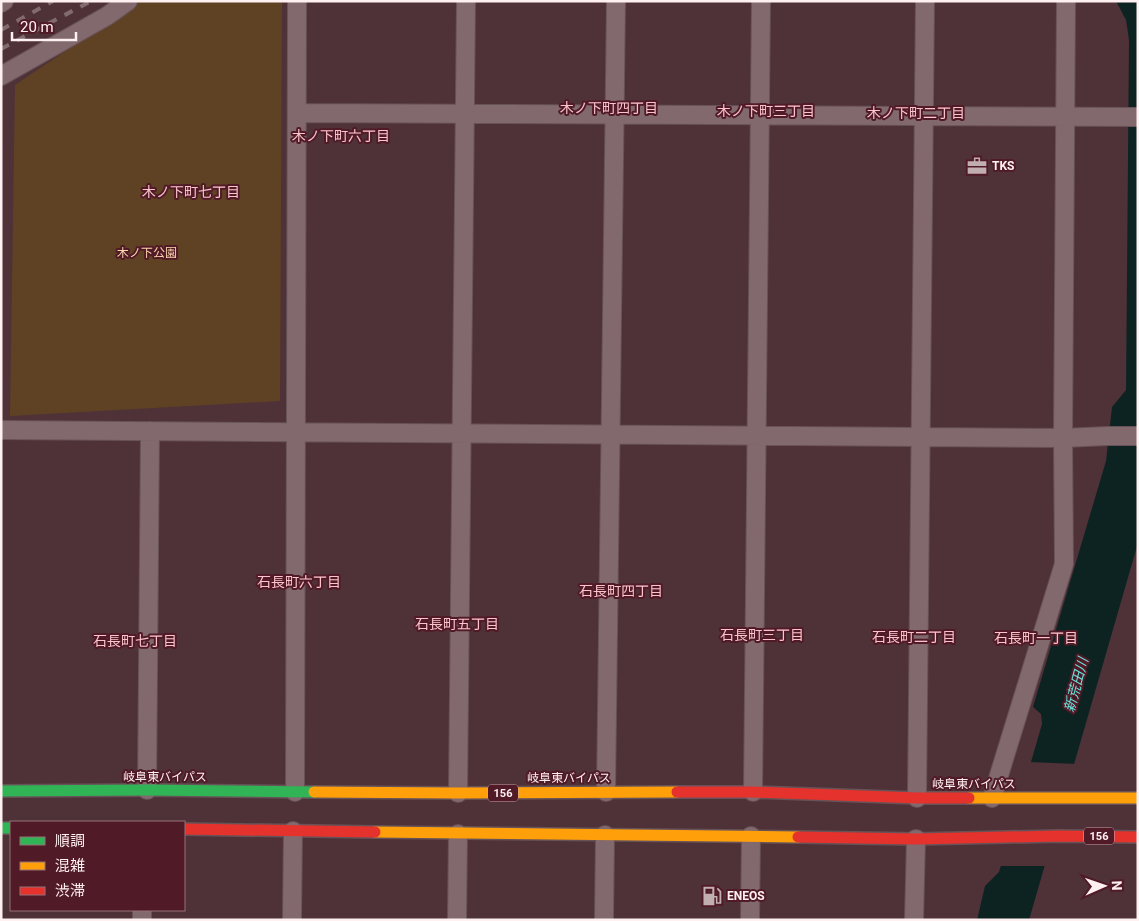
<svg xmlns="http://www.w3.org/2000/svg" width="1139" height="921" font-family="Roboto,'Noto Sans JP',sans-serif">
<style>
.green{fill:#5f4224}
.water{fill:#0d2322}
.pier{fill:#4f3238}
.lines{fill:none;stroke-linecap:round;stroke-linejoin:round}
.street-casing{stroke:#675257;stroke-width:20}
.fast-casing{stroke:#675257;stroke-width:14}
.slow-casing{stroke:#675257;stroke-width:14}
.jam-casing{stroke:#675257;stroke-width:14}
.street{stroke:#82696e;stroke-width:18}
.fast{stroke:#30b455;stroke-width:11}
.slow{stroke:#ff9f0a;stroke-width:11}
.jam{stroke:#e5322d;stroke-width:11}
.rail{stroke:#816b6f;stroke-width:4;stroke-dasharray:9 9;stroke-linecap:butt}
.labels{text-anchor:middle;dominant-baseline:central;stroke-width:4;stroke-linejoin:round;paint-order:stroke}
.shield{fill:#501a27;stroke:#cab0b5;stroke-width:1}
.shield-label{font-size:11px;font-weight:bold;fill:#fff0f2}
.poi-label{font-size:12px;font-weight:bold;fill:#fff0f2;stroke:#501a27;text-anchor:start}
.park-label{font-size:12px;fill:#fad5ad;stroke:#501a27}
.street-label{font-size:12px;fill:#fff0f2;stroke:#501a27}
.neighbourhood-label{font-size:14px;fill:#fbc3cc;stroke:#501a27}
.water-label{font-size:14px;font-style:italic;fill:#69e4db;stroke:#501a27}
</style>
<rect width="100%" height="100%" fill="#4f3238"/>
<!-- green -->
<path class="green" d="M140 1H282L280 401 10 416 15 85Z"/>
<!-- water -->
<path class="water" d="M1116 1H1138V543L1029 920H977L985 886 999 872 1042 724 1041 714 1033 707 1106 461 1112 407 1126 390 1129 40 1126 20Z"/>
<!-- pier -->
<path class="pier" d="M1029 762 1077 764 1047 866H998Z"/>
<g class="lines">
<defs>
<path id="street" d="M1 3 4 1
M1 76 107 16 128 1
M297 113 1138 117
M1 430 1063 438 1107 436H1138
M147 790 150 431
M295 792 297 1
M606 792 616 1
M753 792 761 1
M458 793 466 1
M917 798 925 1
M992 798 1064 564 1063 438 1066 1
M142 920V910
M292 920 293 831
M457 920 458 834
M604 920 605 835
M750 920 751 836
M914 920 916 839"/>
<path id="fast" d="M1 791 147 790 314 792
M1 828H11"/>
<path id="slow" d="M314 792 458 793 677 792
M969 798H1138
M375 832 798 837"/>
<path id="jam" d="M677 792H753L917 798H969
M184 829 375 832
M798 837 916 839 1059 836 1138 837"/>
</defs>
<!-- street casing -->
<use href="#street" class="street-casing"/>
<!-- fast casing -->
<use href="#fast" class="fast-casing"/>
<!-- slow casing -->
<use href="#slow" class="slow-casing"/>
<!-- jam casing -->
<use href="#jam" class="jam-casing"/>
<!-- street -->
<use href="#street" class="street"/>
<!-- fast -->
<use href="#fast" class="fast"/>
<!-- slow -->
<use href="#slow" class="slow"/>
<!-- jam -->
<use href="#jam" class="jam"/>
<!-- rail -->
<path class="rail" d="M1 30 53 1
M1 49 91 1"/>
</g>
<!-- icons -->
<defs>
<symbol id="office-bare" viewBox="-9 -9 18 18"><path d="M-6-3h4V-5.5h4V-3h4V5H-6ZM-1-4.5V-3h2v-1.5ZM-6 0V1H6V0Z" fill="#c1aeb1" stroke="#501a27" stroke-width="2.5" paint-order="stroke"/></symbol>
<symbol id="fuel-bare" viewBox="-9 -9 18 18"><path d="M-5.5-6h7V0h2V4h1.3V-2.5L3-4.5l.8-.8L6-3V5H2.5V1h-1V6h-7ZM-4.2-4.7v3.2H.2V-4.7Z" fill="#c1aeb1" stroke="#501a27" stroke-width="2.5" paint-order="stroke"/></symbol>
</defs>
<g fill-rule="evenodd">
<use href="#office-bare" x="963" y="152" width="28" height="28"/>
<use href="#fuel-bare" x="698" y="882" width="28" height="28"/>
</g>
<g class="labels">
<!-- shield labels -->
<g class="shield">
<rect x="488" y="784.5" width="30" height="17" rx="4"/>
<rect x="1084" y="827.5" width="30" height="17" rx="4"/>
</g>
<g class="shield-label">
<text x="503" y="793">156</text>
<text x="1099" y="836">156</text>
</g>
<!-- poi labels -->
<g class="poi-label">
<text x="992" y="166">TKS</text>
<text x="727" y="896">ENEOS</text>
</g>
<!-- park labels -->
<g class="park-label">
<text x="147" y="253">木ノ下公園</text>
</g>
<!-- street labels -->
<g class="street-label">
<text x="165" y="777">岐阜東バイパス</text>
<text x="569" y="778">岐阜東バイパス</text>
<text x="974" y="784">岐阜東バイパス</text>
</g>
<!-- neighbourhood labels -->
<g class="neighbourhood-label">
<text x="609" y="108">木ノ下町四丁目</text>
<text x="766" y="111">木ノ下町三丁目</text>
<text x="916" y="113">木ノ下町二丁目</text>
<text x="341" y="136">木ノ下町六丁目</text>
<text x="191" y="192">木ノ下町七丁目</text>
<text x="299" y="582">石長町六丁目</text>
<text x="621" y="591">石長町四丁目</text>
<text x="457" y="624">石長町五丁目</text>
<text x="762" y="635">石長町三丁目</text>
<text x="914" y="637">石長町二丁目</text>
<text x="1036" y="638">石長町一丁目</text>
<text x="135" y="641">石長町七丁目</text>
</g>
<!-- water labels -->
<g class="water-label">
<text transform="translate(1076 685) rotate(-75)">新荒田川</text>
</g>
</g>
<!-- border -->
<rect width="1139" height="921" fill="none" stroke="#fff0f2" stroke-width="5"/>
<!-- legend -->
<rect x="10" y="821" width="175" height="90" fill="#501a27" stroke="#967078"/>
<rect x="20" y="837" width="25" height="8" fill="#30b455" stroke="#967078"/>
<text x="55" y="846" font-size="15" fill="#fff0f2">順調</text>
<rect x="20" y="862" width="25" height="8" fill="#ff9f0a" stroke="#967078"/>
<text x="55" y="871" font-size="15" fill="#fff0f2">混雑</text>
<rect x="20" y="887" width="25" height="8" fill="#e5322d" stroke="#967078"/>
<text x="55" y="896" font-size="15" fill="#fff0f2">渋滞</text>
<!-- north arrow -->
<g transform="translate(1104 886) rotate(88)" stroke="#501a27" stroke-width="4" paint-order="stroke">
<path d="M0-4L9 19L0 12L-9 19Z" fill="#fff0f2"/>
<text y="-8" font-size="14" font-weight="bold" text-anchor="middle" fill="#fff0f2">N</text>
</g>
<!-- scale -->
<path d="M12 32v8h64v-8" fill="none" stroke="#fff0f2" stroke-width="2.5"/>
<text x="20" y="32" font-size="15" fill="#fff0f2" stroke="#501a27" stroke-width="4" paint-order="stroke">20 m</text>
</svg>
